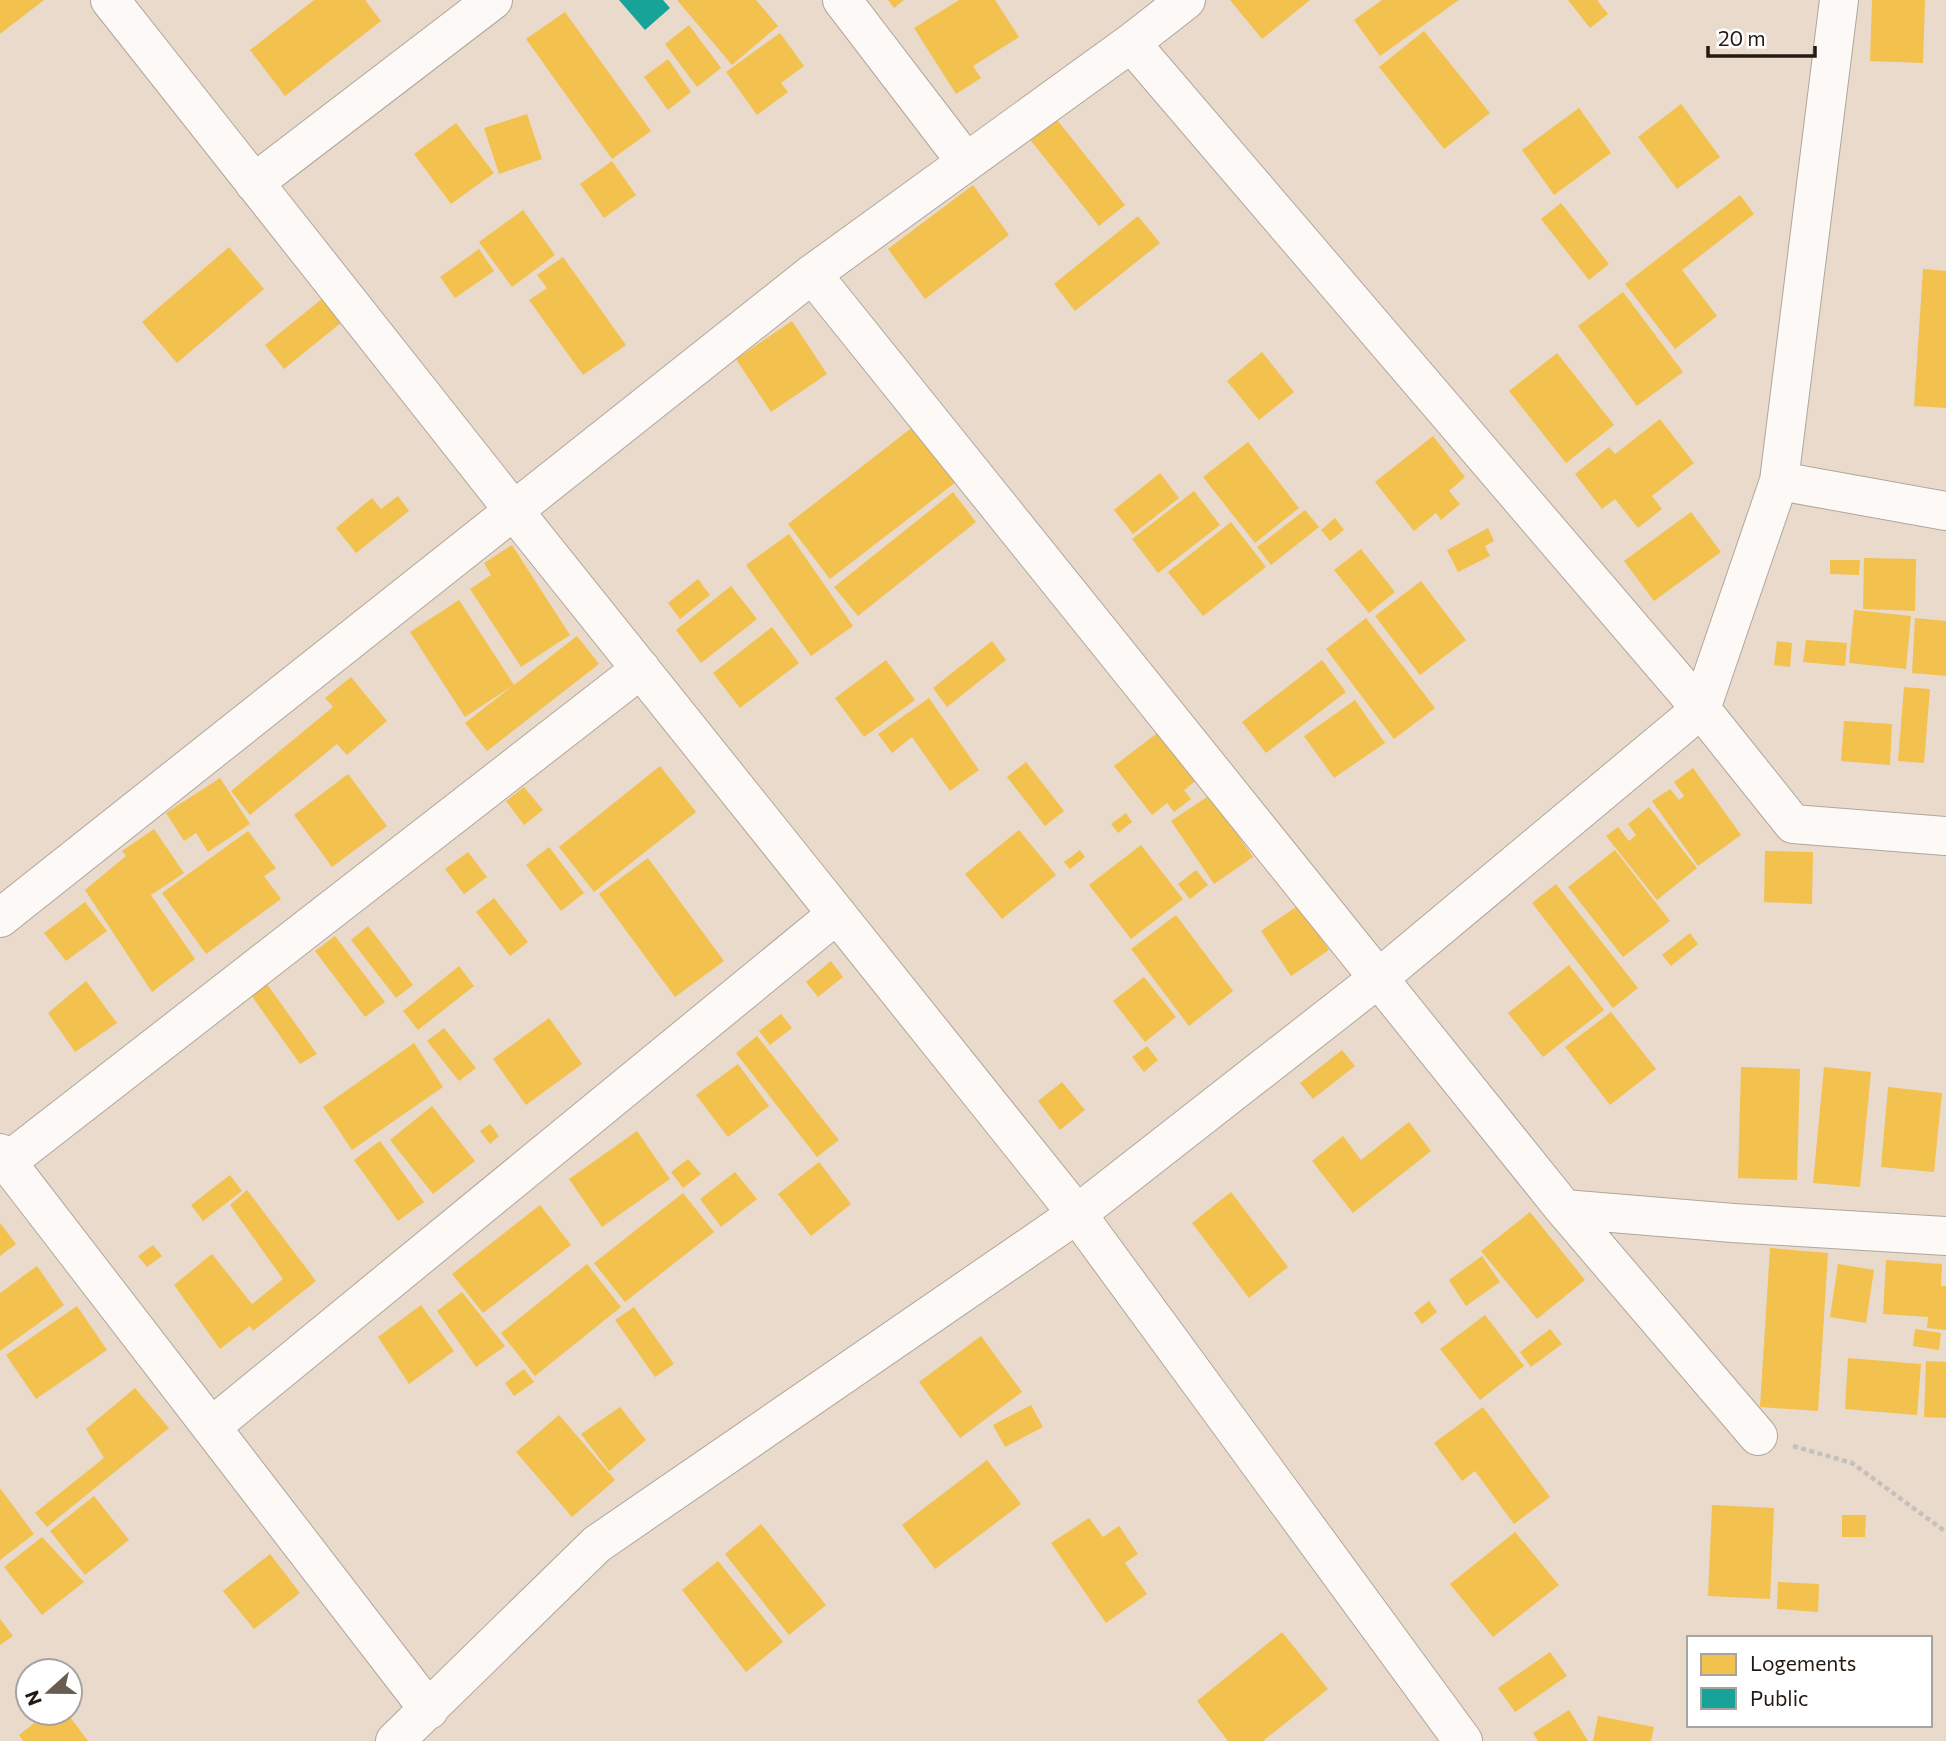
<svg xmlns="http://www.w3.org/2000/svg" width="1946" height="1741" font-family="Commissioner,sans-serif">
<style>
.homes{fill:#f2c14e}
.public{fill:#17a398}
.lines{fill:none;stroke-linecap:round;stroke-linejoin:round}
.street-casing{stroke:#b1a69b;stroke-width:40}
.path{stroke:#c6c0bc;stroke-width:4.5;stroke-dasharray:5 3.5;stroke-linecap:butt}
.street{stroke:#fcf9f7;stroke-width:38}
</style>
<rect width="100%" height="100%" fill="#e9dacc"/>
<!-- homes -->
<path class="homes" d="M0 0H44L0 34Z
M314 0H365L381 21 285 96 250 50Z
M677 0H756L778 26 732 65Z
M888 0H904L894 8Z
M959 0H995L1019 37 973 66 981 78 956 94 914 28Z
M1230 0H1310L1262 39Z
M1382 0H1459L1380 56 1354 20Z
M1568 0H1597L1608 14 1590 28Z
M1872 0H1925L1923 63 1870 61Z
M565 12 651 131 612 159 526 39Z
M689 25 721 68 697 87 665 44Z
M1424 31 1490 113 1444 149 1379 67Z
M780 33 804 66 781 83 788 92 757 115 726 72Z
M668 59 691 92 668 110 644 77Z
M1681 104 1720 157 1677 189 1638 137Z
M1579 108 1611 153 1554 195 1522 150Z
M527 114 542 159 499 174 484 128Z
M1054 116 1125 205 1099 226 1028 137Z
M456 123 494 173 451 204 414 154Z
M612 161 636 195 604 218 580 184Z
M973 185 1009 235 925 299 888 249Z
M1740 195 1754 214 1682 270 1717 316 1675 349 1625 284Z
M1561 203 1609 264 1589 280 1541 219Z
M523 210 555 255 512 287 479 242Z
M1138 216 1160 243 1075 311 1054 284Z
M229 247 264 289 177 363 142 322Z
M479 249 494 271 455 298 440 277Z
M563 257 626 345 583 375 529 300 547 288 537 275Z
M1923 269 1946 271V408L1914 406Z
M1623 292 1683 372 1637 406 1578 326Z
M323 298 342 322 284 369 265 345Z
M792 321 827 374 771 412 736 359Z
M1262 352 1294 392 1259 420 1227 381Z
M1557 353 1614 425 1566 463 1509 391Z
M1660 419 1694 463 1652 496 1662 509 1638 528 1615 499 1602 509 1575 474 1609 447 1615 454Z
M914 426 956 482 830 579 788 524Z
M1433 436 1465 477 1449 491 1460 504 1441 520 1436 513 1414 531 1375 482Z
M1248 442 1299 508 1255 543 1203 477Z
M1160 473 1179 498 1133 534 1114 510Z
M1194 491 1220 525 1158 573 1132 539Z
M953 492 976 522 858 616 834 587Z
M398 496 409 511 356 553 336 528 372 498 381 509Z
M1305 510 1319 527 1271 565 1257 547Z
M1691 512 1721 552 1654 601 1624 561Z
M1335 518 1344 530 1330 541 1321 530Z
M1231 522 1266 567 1203 616 1168 572Z
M1488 528 1494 541 1485 546 1490 556 1458 572 1447 550Z
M789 534 853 626 811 656 746 565Z
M512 545 570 635 521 667 470 589 491 575 484 563Z
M1361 549 1395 592 1369 613 1334 570Z
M1864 558 1916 559 1915 611 1863 609Z
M1830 560H1860L1859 575 1830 574Z
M698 579 710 595 680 619 668 603Z
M1421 581 1466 640 1420 675 1375 616Z
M731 586 757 619 701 663 676 630Z
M459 600 514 685 465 717 410 632Z
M1854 610 1911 616 1906 669 1849 663Z
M1366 618 1435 708 1394 739 1326 649Z
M1915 618 1946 621V676L1912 673Z
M772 627 799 663 740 708 713 673Z
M577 636 599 664 487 751 465 723Z
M1806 640 1847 643 1845 666 1803 662Z
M992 641 1006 660 947 707 933 688Z
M1777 641 1792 643 1790 667 1774 665Z
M886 660 915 700 864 737 835 698Z
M1322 660 1346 692 1266 753 1242 722Z
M351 677 387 721 347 755 337 744 250 815 231 791 333 707 325 698Z
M1904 687 1930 689 1924 763 1898 761Z
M929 698 979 770 950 791 912 737 892 753 878 734Z
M1355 700 1385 743 1334 778 1304 736Z
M1844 721 1892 724 1890 765 1841 761Z
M1160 731 1197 780 1184 790 1191 799 1174 812 1167 803 1152 815 1114 766Z
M1026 762 1064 811 1045 826 1007 777Z
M660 766 696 812 594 892 559 847Z
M1693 768 1741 835 1698 866 1652 801 1670 789 1679 800 1684 796 1674 782Z
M348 774 387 826 332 867 294 815Z
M220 778 250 824 208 852 196 833 184 841 166 813Z
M524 787 543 810 524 825 506 801Z
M1210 795 1253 857 1214 884 1171 821Z
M1649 807 1697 868 1657 900 1606 836 1618 827 1629 841 1636 835 1628 824Z
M1126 813 1132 822 1118 833 1111 824Z
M154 829 184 873 151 895 195 959 152 992 85 890 126 856 122 851Z
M1019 830 1056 875 1002 919 965 874Z
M248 831 276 868 264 876 281 899 206 954 162 893Z
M1141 845 1183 899 1131 939 1089 885Z
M549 847 584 893 561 911 526 865Z
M1080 850 1085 857 1070 869 1064 862Z
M1615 850 1670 921 1623 957 1568 887Z
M1765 851 1813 852 1812 904 1764 902Z
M468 852 487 877 464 894 445 869Z
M648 858 724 961 675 997 599 894Z
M1196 870 1208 885 1190 899 1178 884Z
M1556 884 1638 988 1613 1008 1532 903Z
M494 898 528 942 510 956 476 912Z
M85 902 107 931 66 961 44 933Z
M1299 905 1329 950 1291 976 1261 931Z
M1176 915 1233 991 1189 1026 1131 949Z
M368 926 413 985 396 998 351 940Z
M1690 933 1698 944 1671 966 1662 955Z
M335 936 385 1002 365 1017 315 951Z
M831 961 843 977 818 997 806 982Z
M1569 965 1604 1010 1543 1057 1508 1013Z
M459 966 474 986 418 1030 403 1011Z
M1144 977 1176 1017 1145 1042 1113 1001Z
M86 981 117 1023 75 1052 48 1013Z
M267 984 317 1054 300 1064 251 995Z
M1611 1012 1656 1069 1610 1105 1565 1047Z
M781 1014 792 1028 770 1045 759 1031Z
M549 1018 582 1064 526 1105 493 1059Z
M444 1028 476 1068 459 1081 427 1041Z
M757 1036 839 1140 817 1157 736 1053Z
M414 1043 443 1087 352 1150 323 1107Z
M1147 1046 1158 1060 1144 1072 1132 1057Z
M1342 1050 1355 1066 1313 1099 1300 1083Z
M738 1064 769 1106 728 1137 696 1095Z
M1741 1067 1800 1069 1797 1180 1738 1178Z
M1824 1067 1871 1072 1860 1187 1813 1183Z
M1062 1082 1085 1110 1060 1130 1038 1101Z
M1888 1087 1942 1093 1934 1172 1881 1167Z
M432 1106 475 1161 433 1194 390 1140Z
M1409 1122 1431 1151 1353 1213 1312 1161 1343 1136 1361 1160Z
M490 1124 499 1136 490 1144 480 1131Z
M637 1131 670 1179 602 1227 569 1179Z
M380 1141 424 1202 398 1221 354 1160Z
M688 1159 701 1174 683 1188 671 1172Z
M819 1162 851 1204 811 1236 778 1194Z
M735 1172 757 1199 721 1227 700 1199Z
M230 1175 242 1191 203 1221 191 1205Z
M247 1190 316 1281 253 1331 250 1326 220 1349 174 1285 212 1254 252 1304 283 1279 230 1205Z
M1231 1192 1288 1267 1249 1298 1192 1223Z
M683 1193 714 1232 625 1302 594 1263Z
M540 1205 571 1245 483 1313 452 1274Z
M1530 1212 1585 1280 1537 1319 1481 1251Z
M0 1223 16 1244 0 1256Z
M153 1245 162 1256 147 1267 138 1256Z
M1770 1248 1828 1253 1818 1411 1760 1407Z
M1482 1256 1500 1282 1466 1306 1449 1280Z
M1886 1260 1942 1264 1941 1286H1946V1330L1927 1328 1928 1317 1883 1314Z
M587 1264 621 1307 535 1376 501 1333Z
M1838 1264 1874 1270 1866 1323 1830 1317Z
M37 1266 64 1305 0 1351V1293Z
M462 1292 505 1346 476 1367 437 1311Z
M1429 1301 1437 1312 1422 1324 1414 1313Z
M421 1305 454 1351 409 1384 378 1337Z
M77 1306 107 1350 36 1399 6 1355Z
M634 1307 674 1364 655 1377 615 1320Z
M1485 1315 1524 1366 1480 1400 1440 1349Z
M1550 1329 1562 1344 1531 1367 1520 1352Z
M1915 1329 1941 1333 1939 1350 1913 1346Z
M981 1336 1022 1392 960 1438 919 1382Z
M1848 1358 1921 1364 1917 1415 1845 1409Z
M1926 1361 1946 1362V1418L1924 1417Z
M524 1369 534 1382 514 1396 505 1383Z
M135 1388 169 1428 47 1527 35 1513 104 1458 86 1429Z
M1031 1405 1043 1427 1005 1447 993 1425Z
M620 1407 646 1440 609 1471 581 1434Z
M1483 1407 1550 1497 1514 1524 1475 1471 1462 1481 1434 1443Z
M559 1415 615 1480 572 1517 516 1452Z
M987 1460 1021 1504 935 1569 902 1525Z
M0 1488 34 1534 0 1560Z
M94 1496 129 1540 85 1575 50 1531Z
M1712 1505 1774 1508 1770 1599 1708 1596Z
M1842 1515H1866L1865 1537H1842Z
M1089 1518 1103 1537 1119 1526 1138 1554 1125 1563 1147 1594 1106 1623 1051 1543Z
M761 1524 826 1605 789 1635 725 1554Z
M1515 1532 1559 1585 1493 1637 1450 1584Z
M42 1537 84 1582 42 1615 4 1567Z
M270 1554 300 1593 254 1629 223 1591Z
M718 1561 783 1642 746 1672 682 1590Z
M1778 1582 1819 1584 1818 1612 1777 1609Z
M0 1619 13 1636 0 1645Z
M1282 1632 1328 1689 1263 1741H1228L1197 1701Z
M1550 1652 1567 1676 1515 1712 1498 1688Z
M1569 1710 1588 1741H1538L1533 1733Z
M47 1713H67L88 1741H23L19 1735Z
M1598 1716 1654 1727 1651 1741H1593Z"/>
<!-- public -->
<path class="public" d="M619 0H663L670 8 645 30Z"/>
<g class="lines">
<defs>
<path id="street" d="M110 0 514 511 1077 1214 1463 1741
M842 0 966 162
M1131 43 1701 709 1793 824 1946 836
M254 183 493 0
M812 274 1564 1209 1758 1436
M1779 481 1946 511
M0 918 812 274 1131 43 1186 0
M0 1153 429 1710
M7 1162 641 669
M1564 1209 1733 1223 1946 1236
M211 1427 837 914
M395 1741 597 1544 1077 1214 1380 977 1701 709 1779 481 1839 0"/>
</defs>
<!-- street casing -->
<use href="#street" class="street-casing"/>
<!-- path -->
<path class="path" d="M1793 1446 1852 1463 1946 1532"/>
<!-- street -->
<use href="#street" class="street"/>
</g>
<!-- legend -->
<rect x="1687" y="1636" width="245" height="91" fill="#ffffff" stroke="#a7a3a0" stroke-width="2"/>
<rect x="1701" y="1654" width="35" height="21" fill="#f2c14e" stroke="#a7a3a0" stroke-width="2"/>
<text x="1750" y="1671" font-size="21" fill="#241a11">Logements</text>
<rect x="1701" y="1688" width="35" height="21" fill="#17a398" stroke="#a7a3a0" stroke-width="2"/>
<text x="1750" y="1706" font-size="21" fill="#241a11">Public</text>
<!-- north arrow -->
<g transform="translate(49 1692) rotate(249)"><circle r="33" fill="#ffffff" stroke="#a7a3a0" stroke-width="2"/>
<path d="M0-5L12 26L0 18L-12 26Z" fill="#695d52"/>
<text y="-10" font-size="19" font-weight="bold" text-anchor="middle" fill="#241a11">N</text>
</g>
<!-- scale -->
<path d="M1708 46v10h107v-10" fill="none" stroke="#241a11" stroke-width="3.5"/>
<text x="1718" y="46" font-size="21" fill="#241a11" stroke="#ffffff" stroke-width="5" paint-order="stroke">20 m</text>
</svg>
